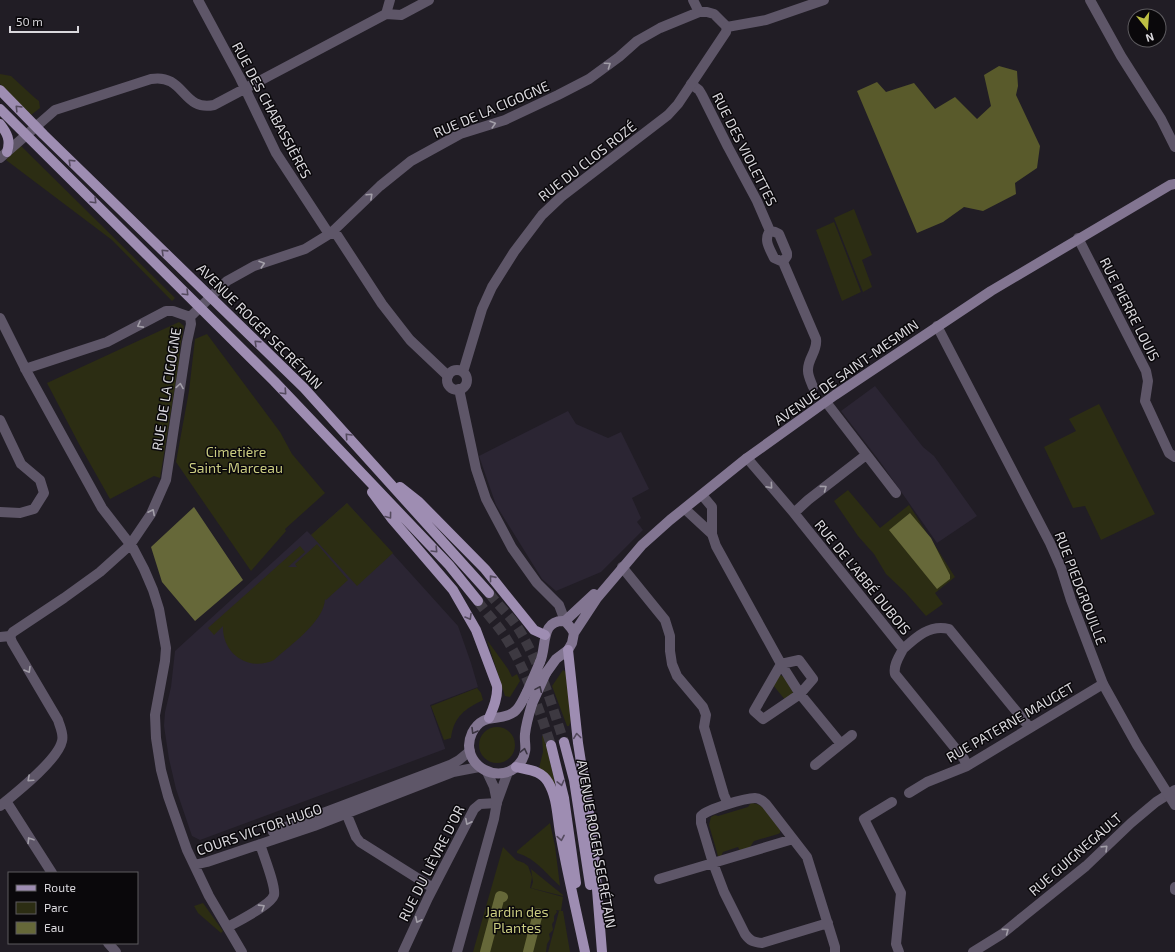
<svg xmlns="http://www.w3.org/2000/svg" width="1175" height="952" font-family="'Exo 2',sans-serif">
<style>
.built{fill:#2b2533}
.green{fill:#2c2d13}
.forest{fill:#595a2b}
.water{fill:#666839}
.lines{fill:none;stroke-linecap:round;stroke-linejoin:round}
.canal{stroke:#666839;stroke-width:10}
.primary-tunnel{stroke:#3d3941;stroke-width:10;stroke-dasharray:10 5;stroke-linecap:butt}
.minor{stroke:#5e5668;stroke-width:10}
.tertiary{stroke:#5e5668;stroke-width:10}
.secondary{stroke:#827591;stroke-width:10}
.primary{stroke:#9e8db2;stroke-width:10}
.secondary-bridge{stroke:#827591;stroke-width:10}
.oneway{stroke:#a29ea8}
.oneway2{stroke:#544a5e}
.oneway3{stroke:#3a3441}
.labels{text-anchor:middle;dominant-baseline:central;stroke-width:3;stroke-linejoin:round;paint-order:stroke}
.street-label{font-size:14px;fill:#dad8dd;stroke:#0a080b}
.park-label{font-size:14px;fill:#cacc81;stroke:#0a080b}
</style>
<rect width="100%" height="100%" fill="#211d25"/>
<!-- built -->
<path class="built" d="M875 386 923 447 934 456 977 516 937 543 881 463 841 411Z
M568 411 576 424 608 438 621 432 649 489 632 498 641 518 637 522 643 530 601 572 556 591 542 579 496 505 479 456Z
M347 503 458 626 471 663 478 687 430 705 445 748V749L200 840 192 836 176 789 169 759 164 726 165 712 171 687 175 651 307 531 311 535Z"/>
<!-- green -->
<path class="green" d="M0 74 11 76 35 98 39 101 40 108 31 115 0 84Z
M20 145 175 298 172 301 112 240 6 160Z
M854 209 872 255 862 260 872 287 863 292 834 218Z
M834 222 861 292 842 301 816 230Z
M179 322 184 326 180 348 179 362 160 478 154 476 110 499 79 444 47 383Z
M207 334 280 432 292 454 325 493 285 529 286 531 251 571 176 462 189 391 195 339Z
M1099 404 1155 514 1101 540 1085 506 1073 508 1044 447 1076 431 1069 419Z
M848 490 880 528 909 505 955 577 935 593 943 604 926 616 905 592 886 574 874 554 858 536 834 501Z
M347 503 393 553 357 586 311 535Z
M317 544 348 580 326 600 325 599C324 622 290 645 274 660 249 672 222 654 223 626L214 635 208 628 300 546 305 552 288 567H297L295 564Z
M487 640 508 669 512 677 517 674 520 681 510 697 505 696Z
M563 670 566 672 571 720 569 726H567L552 686Z
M780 675 784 677 794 694 786 701 773 685Z
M477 688 481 693 483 700C465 709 454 716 451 738L444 740 431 706Z
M479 745a18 18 0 1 1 36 0a18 18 0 1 1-36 0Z
M542 736H544L556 787 539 768 543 752Z
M751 803C767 804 771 818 780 830V833L778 834 754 841 748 850 740 851 738 847 723 852 721 856H718L709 825 711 817 715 815 718 816 748 807Z
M550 823 555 846 560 886C545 873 537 859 517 853V851Z
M503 847 516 860 524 863 528 866 532 877 530 888 563 897 561 911 556 910 557 912 554 916V921L552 924 553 930 549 934 550 939 547 944 546 952H473Z
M531 869 563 895V896L531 888 533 882Z
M203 903 223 931 221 933 198 913 194 906Z
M559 911H563L570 952H548Z"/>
<!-- forest -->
<path class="forest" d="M999 66 1017 71 1018 86 1016 95 1040 146 1037 168 1015 183 1016 194 983 211 964 207 943 222 917 233 857 91 877 82 886 92 914 83 935 109 955 97 977 119 991 106 984 75Z"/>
<!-- water -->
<path class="water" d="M194 507 243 580 195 621 162 582 151 547Z
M910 513 931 538 950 575V579L937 589 889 530Z"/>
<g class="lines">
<!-- canal -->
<path class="canal" d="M485 952 500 896 503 897
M528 952 538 913"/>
<!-- primary-tunnel -->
<path class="primary-tunnel" d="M489 593C498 605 510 616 518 628 540 663 551 703 564 742
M478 601C486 613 496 623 504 635 526 669 538 707 551 745"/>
<!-- minor -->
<path class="minor" d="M198 0 240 78 276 153 327 231 337 235 382 304 410 340 448 376
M693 0 699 12
M1090 0 1121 56 1161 119 1175 147
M386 14 401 15 429 0
M691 84 699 90 702 95 728 147 757 201 770 231
M0 158 55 110 151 79C185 73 182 112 214 105L386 14 390 0
M770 231C763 240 770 249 774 258L783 262
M770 231 775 232 779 234 787 253V256L783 262
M1078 238 1146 371 1148 381 1145 401 1169 453 1175 457
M783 262 816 339C818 351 807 359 808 371 808 376 811 382 813 387
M190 317 227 281 254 266 305 249 331 233 380 186 411 161 460 134 505 120 558 95 589 79 619 57 637 41 660 28 699 12H707L714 14 727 27
M0 318 27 372 102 508 133 548 144 569 153 590 159 609 166 648 165 661 155 715 156 738 161 770 168 796 187 850 209 896 242 952
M25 369 107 342 166 311H173L190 317
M826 402 896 493
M0 420 21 464 40 480 44 493 34 509 20 513 0 512
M747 458 794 513 903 649C916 637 930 624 949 629L1030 728
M702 495 712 507V534L716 546 781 664 800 694 841 744
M685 509 712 534
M794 513 808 500 866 455
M622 567 665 620 670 636V651L672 664 677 676 703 707 706 715 704 727 724 795 728 804
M0 637 10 636 13 632 64 598 100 572 130 545 151 514 166 480 187 342 191 324 190 317
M903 649C899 657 893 665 895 674L964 759 967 766
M799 660 813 679 800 694 763 719 754 711 781 664Z
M815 765 852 735
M909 793 927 782 967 766 1103 684
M6 801 52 873
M892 802 864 819 901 893 896 944 899 952
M0 806C16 793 58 760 62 741 64 734 60 727 58 720L12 642 10 636
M344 808 356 837 360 842 433 888
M273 832 450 765 459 760 470 751
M793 839 713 863 724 892 745 934C750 941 753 942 762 943L828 923
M194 865 207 862 314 826 453 772 479 767
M659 879 713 863 701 823V816C708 809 745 798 755 798 759 798 763 801 766 804L807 857 835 947V952
M1175 887V890
M228 927C238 921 271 905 274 895 276 886 263 854 260 844
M108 943 116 952
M403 952 428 898 474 809 480 804 497 803
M973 952 1002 934 1024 916 1086 866 1131 823 1156 802 1175 790"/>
<!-- tertiary -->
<path class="tertiary" d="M937 326 1050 543 1061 568 1071 600 1103 684 1137 745 1175 805
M447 380a10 10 0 1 1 20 0a10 10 0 1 1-20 0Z
M463 372 482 309 492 287 514 252 542 215 561 197 668 115 678 104 726 32 727 27 766 20 824 0
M459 389 476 469 486 499 512 548 537 583 559 605 565 621
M487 772 494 787 497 802
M457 952 494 819 497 802 508 772"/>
<!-- secondary -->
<path class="secondary" d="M565 621 594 594
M540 662C547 647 540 619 565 621L571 628 574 633
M546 673 556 659 568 650 572 643 574 633 597 598 642 545 670 520 747 458 835 395 991 291 1170 185 1175 184
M527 692C523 699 520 708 514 712 499 723 483 711 472 733 457 765 503 790 522 760 528 749 524 744 525 734 526 724 529 714 532 704"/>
<!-- primary -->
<path class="primary" d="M0 90 44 135 304 388 489 593
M0 109 274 381 449 565 478 601
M0 124C7 133 11 140 7 152
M400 487 419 502 485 569 534 630 545 635
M372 492 392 519 453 590 476 630 497 686C498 697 494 707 489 718
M568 650 578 743 593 839 602 952
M564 742 574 780 590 885
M551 745 564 798 576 883
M516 767C528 770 541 770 548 782 558 798 557 820 561 838 568 876 577 914 585 952"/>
<!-- secondary-bridge -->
<path class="secondary-bridge" d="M527 692 540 662
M532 704 546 673"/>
</g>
<!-- one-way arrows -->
<defs><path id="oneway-chevron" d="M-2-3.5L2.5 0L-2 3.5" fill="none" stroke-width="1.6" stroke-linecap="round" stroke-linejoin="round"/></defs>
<g class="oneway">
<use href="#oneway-chevron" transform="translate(608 65) rotate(-35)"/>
<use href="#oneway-chevron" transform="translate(493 124) rotate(-17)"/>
<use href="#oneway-chevron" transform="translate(370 196) rotate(-43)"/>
<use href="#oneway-chevron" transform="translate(262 264) rotate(-18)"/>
<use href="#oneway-chevron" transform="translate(140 325) rotate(152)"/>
<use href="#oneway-chevron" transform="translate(180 386) rotate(-81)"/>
<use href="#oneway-chevron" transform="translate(770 486) rotate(49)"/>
<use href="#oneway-chevron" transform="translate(824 488) rotate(-37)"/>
<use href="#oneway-chevron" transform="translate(152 512) rotate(-63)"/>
<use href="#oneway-chevron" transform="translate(28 670) rotate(59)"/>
<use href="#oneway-chevron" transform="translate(30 779) rotate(138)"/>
<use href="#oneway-chevron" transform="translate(468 822) rotate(117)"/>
<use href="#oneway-chevron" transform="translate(30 840) rotate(-122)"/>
<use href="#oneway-chevron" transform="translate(1105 848) rotate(-44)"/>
<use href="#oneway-chevron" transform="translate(262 907) rotate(-32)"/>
<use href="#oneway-chevron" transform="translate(418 920) rotate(116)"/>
<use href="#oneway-chevron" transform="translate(1006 931) rotate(-37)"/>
</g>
<g class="oneway2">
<use href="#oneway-chevron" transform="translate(18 108) rotate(-134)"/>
<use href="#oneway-chevron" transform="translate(71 162) rotate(-136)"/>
<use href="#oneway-chevron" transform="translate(94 201) rotate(45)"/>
<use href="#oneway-chevron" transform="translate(164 252) rotate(-136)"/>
<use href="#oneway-chevron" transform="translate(186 293) rotate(45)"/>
<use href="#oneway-chevron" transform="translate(257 343) rotate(-136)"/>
<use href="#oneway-chevron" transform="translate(284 392) rotate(47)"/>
<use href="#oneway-chevron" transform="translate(348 436) rotate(-133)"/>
<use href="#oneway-chevron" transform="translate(389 516) rotate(53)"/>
<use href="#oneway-chevron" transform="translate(435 550) rotate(46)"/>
<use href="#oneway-chevron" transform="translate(492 578) rotate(-129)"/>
<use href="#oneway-chevron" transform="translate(469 617) rotate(60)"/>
<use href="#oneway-chevron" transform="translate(577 736) rotate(-97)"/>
<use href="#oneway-chevron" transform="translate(561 783) rotate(76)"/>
<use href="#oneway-chevron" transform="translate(561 838) rotate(80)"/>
</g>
<g class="oneway3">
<use href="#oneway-chevron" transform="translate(539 689) rotate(-66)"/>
<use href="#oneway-chevron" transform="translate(474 731) rotate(121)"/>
<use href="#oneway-chevron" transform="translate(524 751) rotate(-77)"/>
</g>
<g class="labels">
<!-- street labels -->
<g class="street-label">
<text transform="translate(491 109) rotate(-23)">RUE DE LA CIGOGNE</text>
<text transform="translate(272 110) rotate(62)">RUE DES CHABASSIÈRES</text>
<text transform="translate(745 149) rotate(63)">RUE DES VIOLETTES</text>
<text transform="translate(587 161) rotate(-38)">RUE DU CLOS ROZÉ</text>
<text transform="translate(1130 309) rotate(63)">RUE PIERRE LOUIS</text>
<text transform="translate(260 326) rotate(45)">AVENUE ROGER SECRÉTAIN</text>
<text transform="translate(846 372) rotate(-35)">AVENUE DE SAINT-MESMIN</text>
<text transform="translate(166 389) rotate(-81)">RUE DE LA CIGOGNE</text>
<text transform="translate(863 577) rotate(51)">RUE DE L'ABBÉ DUBOIS</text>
<text transform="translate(1081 588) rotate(69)">RUE PIEDGROUILLE</text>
<text transform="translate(1010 722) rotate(-30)">RUE PATERNE MAUGET</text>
<text transform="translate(259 829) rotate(-19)">COURS VICTOR HUGO</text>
<text transform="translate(597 844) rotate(80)">AVENUE ROGER SECRÉTAIN</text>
<text transform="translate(1075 854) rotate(-41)">RUE GUIGNEGAULT</text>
<text transform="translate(431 863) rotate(-63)">RUE DU LIÈVRE D'OR</text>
</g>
<!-- park labels -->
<g class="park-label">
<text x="236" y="451">Cimetière<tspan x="236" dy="16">Saint-Marceau</tspan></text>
<text x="517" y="911">Jardin des<tspan x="517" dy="16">Plantes</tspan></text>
</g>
</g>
<!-- legend -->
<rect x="8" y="872" width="130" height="72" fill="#0a080b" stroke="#5d5b5f"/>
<rect x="16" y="885" width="20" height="6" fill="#9e8db2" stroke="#5d5b5f"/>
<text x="44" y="892" font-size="12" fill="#dad8dd">Route</text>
<rect x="16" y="902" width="20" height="12" fill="#2c2d13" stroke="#5d5b5f"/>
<text x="44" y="912" font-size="12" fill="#dad8dd">Parc</text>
<rect x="16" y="922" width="20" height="12" fill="#666839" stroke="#5d5b5f"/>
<text x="44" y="932" font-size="12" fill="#dad8dd">Eau</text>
<!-- north arrow -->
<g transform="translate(1147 28) rotate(163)"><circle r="19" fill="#0a080b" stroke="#5d5b5f"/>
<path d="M0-3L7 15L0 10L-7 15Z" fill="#bdbf43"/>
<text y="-6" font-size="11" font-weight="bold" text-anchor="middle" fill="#dad8dd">N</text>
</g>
<!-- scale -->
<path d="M10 26v6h68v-6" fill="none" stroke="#dad8dd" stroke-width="2"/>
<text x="16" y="26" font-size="12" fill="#dad8dd" stroke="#0a080b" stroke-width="3" paint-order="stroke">50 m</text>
</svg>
